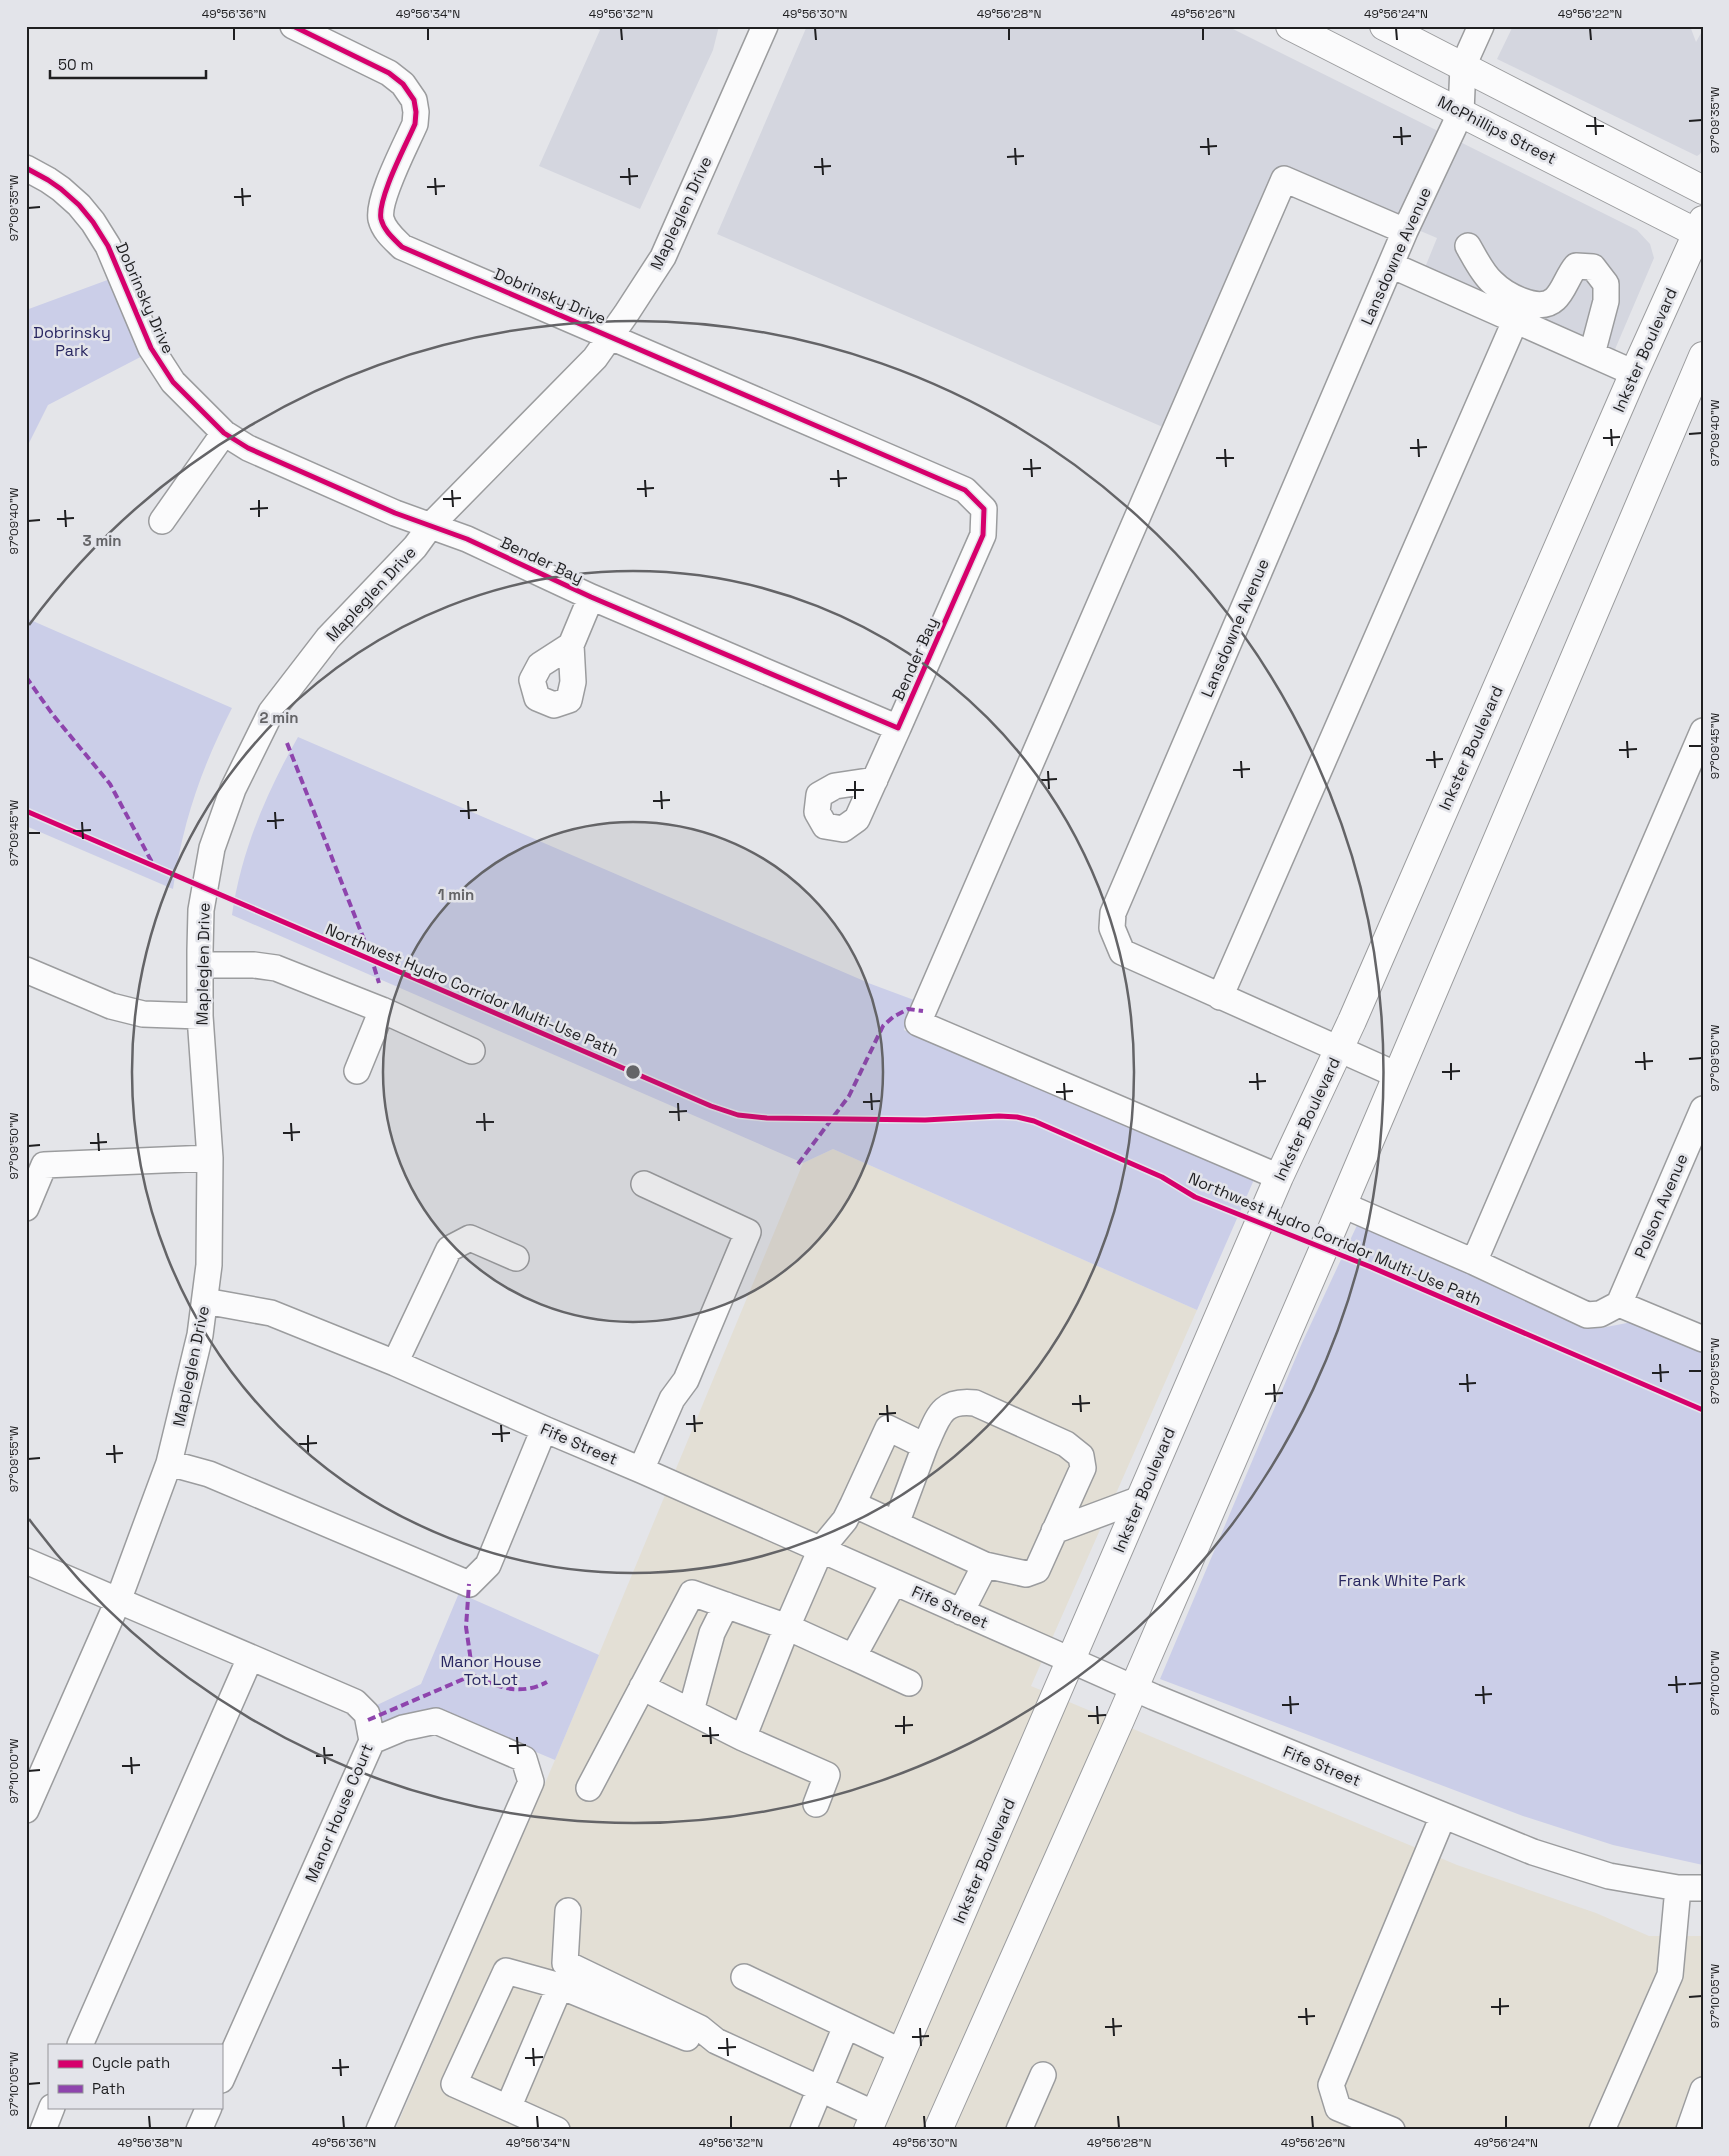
<svg xmlns="http://www.w3.org/2000/svg" width="1729" height="2156" font-family="'Space Grotesk',sans-serif">
<style>
.built{fill:#d4d6df}
.industrial{fill:#e3dfd5}
.green{fill:#cbcee8}
.lines{fill:none;stroke-linecap:round;stroke-linejoin:round}
.minor-casing{stroke:#9b9c9e;stroke-width:28}
.major-casing{stroke:#9b9c9e;stroke-width:30}
.minor{stroke:#fbfbfc;stroke-width:25}
.major{stroke:#fbfbfc;stroke-width:28}
.quiet{stroke:#8e44ad;stroke-width:4;stroke-dasharray:8 4;stroke-linecap:butt}
.cycleway-casing{stroke:#e3e4ea;stroke-width:8}
.cycleway{stroke:#d6006c;stroke-width:5}
.ticks{fill:none;stroke:#1f1f21;stroke-width:2}
.ring{fill:none;stroke:#646467;stroke-width:2.5}
.labels{text-anchor:middle;dominant-baseline:central;stroke-width:5;stroke-linejoin:round;paint-order:stroke}
.street-label{font-size:16px;fill:#1f1f21;stroke:#e3e4ea}
.park-label{font-size:16px;fill:#292761;stroke:#e3e4ea}
.centre{fill:#646467;stroke:#e3e4ea;stroke-width:2.5}
.ring-label{font-size:15px;text-anchor:middle;font-weight:bold;fill:#646467;stroke:#e3e4ea;stroke-width:5;stroke-linejoin:round;paint-order:stroke}
.neatline{fill:none;stroke:#1f1f21;stroke-width:2}
.ticks-label{font-size:12px;text-anchor:middle;fill:#1f1f21}
</style>
<rect width="100%" height="100%" fill="#e4e5e9"/>
<!-- built -->
<path class="built" d="M592 26H719L713 50 640 209 539 166 600 30Z
M807 26H1227L1637 230 1650 244 1654 258 1613 354 1424 270 1437 238 1276 170 1165 428 717 234Z
M1513 26H1690L1696 42 1701 33 1703 34V148L1700 154 1697 156 1497 59Z"/>
<!-- industrial -->
<path class="industrial" d="M833 1149 1197 1310 1031 1686 1457 1865 1596 1913 1649 1936H1703V2130H395L555 1760 803 1163Z"/>
<!-- green -->
<path class="green" d="M121 275 152 351 48 405 26 449V310Z
M26 618 232 708C201 769 183 821 173 889L26 826Z
M298 737 871 984 914 1000 904 1030 1256 1175 1197 1310 833 1149 803 1163 232 915C241 852 266 793 298 737Z
M1359 1221 1601 1328 1627 1323H1639L1703 1350V1865L1613 1845 1523 1816 1160 1679 1302 1343Z
M459 1593 599 1655 555 1760 438 1711 382 1728 375 1706 421 1684Z"/>
<g class="lines">
<defs>
<path id="minor" d="M26 168 48 180 61 189 79 205 93 222 108 246 151 348 173 382 224 433 248 448 395 513 467 539 591 597 898 728 983 535 984 509 965 490 402 247C394 239 384 231 381 219 377 199 406 145 415 124L416 112 414 100 403 84 389 73 293 26
M1468 246C1475 258 1482 273 1492 282 1505 295 1539 314 1555 299 1564 291 1568 275 1576 266L1593 267 1606 284V301L1592 354
M1391 265 1634 373
M162 521 224 433
M571 645 573 682 569 700 554 705 537 698 532 680 540 665 571 645 591 597
M875 780 835 786 819 795 817 812 825 826 843 829 857 819 898 728
M200 965H254L276 968 382 1010 472 1051
M26 970 111 1006 143 1014 200 1016
M1220 997 1516 319
M357 1071 382 1010
M1397 1075 1122 952 1112 928 1113 913 1405 231 1461 112 1463 66 1481 26
M1279 1177 918 1023 1284 179 1405 231
M1343 1205 1474 1262 1587 1315 1600 1314 1619 1304
M26 1208 44 1165 210 1158
M1474 1262 1703 731
M205 1301 271 1313 395 1363 544 1429 641 1470 1154 1697 1533 1852 1609 1876 1678 1888H1703
M1619 1304 1703 1109
M1619 1304 1703 1339
M395 1363 449 1249 470 1238 516 1258
M169 1463 209 1474 469 1584 488 1565 544 1429
M641 1470 672 1399 686 1380 748 1232 644 1184
M896 1524 925 1446
M1054 1531 1140 1499
M26 1561 355 1702 367 1714 372 1741 221 2080
M894 1582 853 1657 909 1683
M961 1612 985 1565 1026 1574 1037 1570 1083 1468 1081 1456 1066 1444 975 1403C940 1399 938 1418 925 1446L888 1428 853 1504 985 1565
M853 1657 787 1627 821 1549 845 1520 853 1504
M642 1687 743 1738
M691 1711 712 1633 726 1605
M372 1741 403 1728 436 1721 524 1759 531 1782 379 2130
M589 1788 692 1593 787 1627 743 1738 827 1775 816 1804
M26 1810 118 1601 169 1463 200 1335 209 1265 210 1158 200 1016V950L201 910 212 848 233 789 271 712 328 638 415 547 431 525 595 358 626 314 663 257 765 26
M568 1911 565 1963 700 2028 716 2041 875 2114
M744 1977 902 2052
M560 1986 506 1971 454 2084 508 2108 560 1986 687 2038
M80 2045 250 1658
M508 2108 557 2130
M43 2130 52 2107
M199 2130 209 2107
M803 2130 846 2026
M1019 2130 1043 2075
M1392 2130 1338 2108 1331 2085 1443 1816
M1602 2130 1670 1975 1678 1888
M1689 2130 1703 2090"/>
<path id="major" d="M1290 26 1703 236
M1384 26 1703 190
M868 2130 1279 1177 1352 1021 1634 373 1703 220
M938 2130 1120 1720 1324 1248 1703 356"/>
</defs>
<!-- minor casing -->
<use href="#minor" class="minor-casing"/>
<!-- major casing -->
<use href="#major" class="major-casing"/>
<!-- minor -->
<use href="#minor" class="minor"/>
<!-- major -->
<use href="#major" class="major"/>
<!-- quiet -->
<path class="quiet" d="M26 677 53 715 110 784 154 866
M287 743 372 960 379 983
M798 1164 849 1096 883 1026 893 1017 908 1009 923 1011
M473 1675C498 1688 521 1696 547 1682
M368 1720 473 1675 466 1627 469 1584"/>
<defs>
<path id="cycleway" d="M26 168 48 180 61 189 79 205 93 222 108 246 151 348 173 382 224 433 248 448 395 513 467 539 591 597 898 728 983 535 984 509 965 490 402 247C394 239 384 231 381 219 377 199 406 145 415 124L416 112 414 100 403 84 389 73 293 26
M26 811 711 1106 738 1115 767 1118 925 1120 999 1116 1017 1117 1034 1121 1162 1177 1195 1197 1371 1267 1703 1410"/>
</defs>
<!-- cycleway casing -->
<use href="#cycleway" class="cycleway-casing"/>
<!-- cycleway -->
<use href="#cycleway" class="cycleway"/>
</g>
<!-- ticks -->
<path class="ticks" d="M234 28V40M428 28V40M621 28 622 40M815 28 816 40M1009 28V40M1203 28V40M1396 28 1397 40M1590 28 1591 40M1595 117 1596 135M1689 121 1702 120M1586 126H1604M1401 127 1402 145M1393 137 1411 136M1208 138 1209 155M1200 147 1217 146M1015 148 1016 165M1007 157 1024 156M822 158 823 175M814 167 831 166M629 168 630 185M620 177 638 176M435 178 436 195M427 187 445 186M242 188 243 206M234 197 251 196M28 208 40 207M1611 429 1612 446M1689 434 1702 433M1603 438 1620 437M1418 439 1419 457M1410 448 1427 447M1225 449 1226 467M1216 458H1234M1031 459 1032 477M1023 469 1041 468M838 470 839 487M830 479 847 478M645 480 646 497M637 489 654 488M452 490 453 507M443 499 461 498M259 500V517M250 509 268 508M65 510 66 527M57 519 74 518M28 521 40 520M1627 741 1628 758M1689 746H1702M1619 750 1637 749M1434 751 1435 768M1426 760 1443 759M1241 761 1242 778M1233 770 1250 769M1048 771 1049 789M1039 780 1057 779M855 781V799M846 790H864M661 791 662 809M468 801 469 819M653 801 670 800M460 811 477 810M275 812 276 829M267 821 284 820M82 822 83 839M73 831 91 830M28 833H40M1644 1052 1645 1070M1689 1059 1702 1058M1635 1062 1653 1061M1451 1063V1080M1442 1072 1460 1071M1257 1073 1258 1090M1249 1082 1266 1081M1064 1083 1065 1100M1056 1092 1073 1091M871 1093 872 1110M863 1102 880 1101M678 1103 679 1121M669 1112 687 1111M484 1113 485 1131M476 1122H494M291 1123 292 1141M98 1133 99 1151M283 1133 300 1132M90 1143 107 1142M28 1146 40 1145M1660 1364 1661 1382M1689 1371H1702M1652 1373 1669 1372M1467 1374 1468 1392M1274 1384 1275 1402M1459 1384 1476 1383M1265 1394 1283 1393M1080 1395 1081 1412M1072 1404 1090 1403M887 1405 888 1422M879 1414 896 1413M694 1415 695 1432M686 1424 703 1423M501 1425 502 1442M492 1434 510 1433M308 1435V1453M299 1444 317 1443M114 1445 115 1463M106 1454 123 1453M28 1459 40 1458M1676 1676 1677 1693M1689 1684 1702 1683M1668 1685 1686 1684M1483 1686 1484 1704M1475 1695 1492 1694M1290 1696 1291 1714M1282 1705 1299 1704M1097 1706 1098 1724M904 1716V1734M1088 1716 1106 1715M895 1726 913 1725M710 1727 711 1744M702 1736 719 1735M517 1737 518 1754M509 1746 526 1745M324 1747 325 1764M316 1756 333 1755M131 1757 132 1774M122 1766 140 1765M28 1771 40 1770M1689 1997 1702 1996M1500 1998V2015M1491 2007 1509 2006M1306 2008 1307 2025M1298 2017 1315 2016M1113 2018 1114 2036M1105 2027 1122 2026M920 2028 921 2046M912 2037 929 2036M727 2038 728 2056M533 2048 534 2066M718 2048 736 2047M525 2058 543 2057M340 2059 341 2076M332 2068 349 2067M28 2084 40 2083M149 2116 150 2128M343 2116 344 2128M537 2116 538 2128M731 2116V2128M924 2116 925 2128M1118 2116 1119 2128M1312 2116 1313 2128M1506 2116V2128"/>
<!-- distance rings -->
<circle cx="633" cy="1072" r="250" fill="#646467" fill-opacity=".12"/>
<g class="ring">
<circle cx="633" cy="1072" r="250"/>
<circle cx="633" cy="1072" r="501"/>
<path d="M29 625A751 751 0 1 1 29 1519"/>
</g>
<g class="labels">
<!-- street labels -->
<g class="street-label">
<text transform="translate(1497 130) rotate(27)">McPhillips Street</text>
<text transform="translate(681 213) rotate(-65)">Mapleglen Drive</text>
<text transform="translate(1396 256) rotate(-66)">Lansdowne Avenue</text>
<text transform="translate(550 296) rotate(23)">Dobrinsky Drive</text>
<text transform="translate(145 298) rotate(66)">Dobrinsky Drive</text>
<text transform="translate(1645 350) rotate(-66)">Inkster Boulevard</text>
<text transform="translate(542 560) rotate(25)">Bender Bay</text>
<text transform="translate(371 594) rotate(-47)">Mapleglen Drive</text>
<text transform="translate(1235 628) rotate(-67)">Lansdowne Avenue</text>
<text transform="translate(915 659) rotate(-66)">Bender Bay</text>
<text transform="translate(1471 748) rotate(-66)">Inkster Boulevard</text>
<text transform="translate(203 964) rotate(-89)">Mapleglen Drive</text>
<text transform="translate(472 990) rotate(23)">Northwest Hydro Corridor Multi-Use Path</text>
<text transform="translate(1307 1119) rotate(-65)">Inkster Boulevard</text>
<text transform="translate(1661 1206) rotate(-67)">Polson Avenue</text>
<text transform="translate(1335 1239) rotate(23)">Northwest Hydro Corridor Multi-Use Path</text>
<text transform="translate(191 1366) rotate(-78)">Mapleglen Drive</text>
<text transform="translate(579 1444) rotate(23)">Fife Street</text>
<text transform="translate(1144 1490) rotate(-67)">Inkster Boulevard</text>
<text transform="translate(950 1607) rotate(24)">Fife Street</text>
<text transform="translate(1322 1766) rotate(22)">Fife Street</text>
<text transform="translate(339 1813) rotate(-67)">Manor House Court</text>
<text transform="translate(984 1861) rotate(-67)">Inkster Boulevard</text>
</g>
<!-- park labels -->
<g class="park-label">
<text x="72" y="332">Dobrinsky<tspan x="72" dy="18">Park</tspan></text>
<text x="1402" y="1580">Frank White Park</text>
<text x="491" y="1661">Manor House<tspan x="491" dy="18">Tot Lot</tspan></text>
</g>
</g>
<circle cx="633" cy="1072" r="8" class="centre"/>
<g class="ring-label">
<text x="102" y="546">3 min</text>
<text x="279" y="723">2 min</text>
<text x="456" y="900">1 min</text>
</g>
<!-- border -->
<rect width="1729" height="2156" fill="none" stroke="#e3e4ea" stroke-width="55"/>
<!-- legend -->
<rect x="48" y="2044" width="175" height="65" fill="#e3e4ea" stroke="#95959a"/>
<rect x="58" y="2060" width="25" height="8" fill="#d6006c" stroke="#95959a"/>
<text x="92" y="2068" font-size="15" fill="#1f1f21">Cycle path</text>
<rect x="58" y="2085" width="25" height="8" fill="#8e44ad" stroke="#95959a"/>
<text x="92" y="2094" font-size="15" fill="#1f1f21">Path</text>
<!-- scale -->
<path d="M50 70v8h156v-8" fill="none" stroke="#1f1f21" stroke-width="2.5"/>
<text x="58" y="70" font-size="15" fill="#1f1f21" stroke="#e3e4ea" stroke-width="4" paint-order="stroke">50 m</text>
<rect x="28" y="28" width="1674" height="2100" class="neatline"/>
<g class="ticks-label">
<text x="234" y="18">49°56'36"N</text>
<text x="428" y="18">49°56'34"N</text>
<text x="621" y="18">49°56'32"N</text>
<text x="815" y="18">49°56'30"N</text>
<text x="1009" y="18">49°56'28"N</text>
<text x="1203" y="18">49°56'26"N</text>
<text x="1396" y="18">49°56'24"N</text>
<text x="1590" y="18">49°56'22"N</text>
<text transform="translate(1715 120) rotate(-90)" y="4">97°09'35"W</text>
<text transform="translate(14 208) rotate(-90)" y="4">97°09'35"W</text>
<text transform="translate(1715 433) rotate(-90)" y="4">97°09'40"W</text>
<text transform="translate(14 521) rotate(-90)" y="4">97°09'40"W</text>
<text transform="translate(1715 746) rotate(-90)" y="4">97°09'45"W</text>
<text transform="translate(14 833) rotate(-90)" y="4">97°09'45"W</text>
<text transform="translate(1715 1058) rotate(-90)" y="4">97°09'50"W</text>
<text transform="translate(14 1146) rotate(-90)" y="4">97°09'50"W</text>
<text transform="translate(1715 1371) rotate(-90)" y="4">97°09'55"W</text>
<text transform="translate(14 1459) rotate(-90)" y="4">97°09'55"W</text>
<text transform="translate(1715 1683) rotate(-90)" y="4">97°10'00"W</text>
<text transform="translate(14 1771) rotate(-90)" y="4">97°10'00"W</text>
<text transform="translate(1715 1996) rotate(-90)" y="4">97°10'05"W</text>
<text transform="translate(14 2084) rotate(-90)" y="4">97°10'05"W</text>
<text x="150" y="2147">49°56'38"N</text>
<text x="344" y="2147">49°56'36"N</text>
<text x="538" y="2147">49°56'34"N</text>
<text x="731" y="2147">49°56'32"N</text>
<text x="925" y="2147">49°56'30"N</text>
<text x="1119" y="2147">49°56'28"N</text>
<text x="1313" y="2147">49°56'26"N</text>
<text x="1506" y="2147">49°56'24"N</text>
</g>
</svg>
